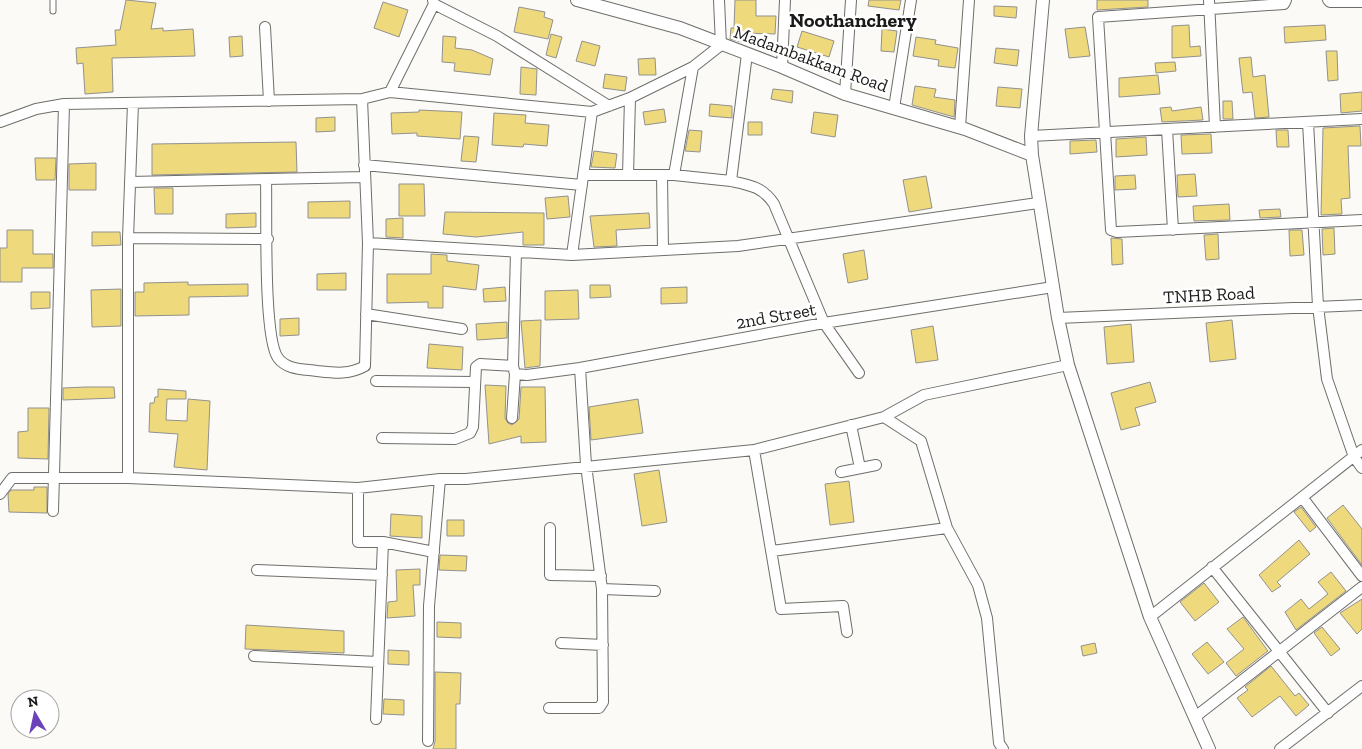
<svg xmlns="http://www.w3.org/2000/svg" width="1362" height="749" font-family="'Zilla Slab',serif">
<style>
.building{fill:#eeda7d;stroke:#92918e}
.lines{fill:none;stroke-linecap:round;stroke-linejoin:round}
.service-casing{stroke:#6e6e6a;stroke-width:7}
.minor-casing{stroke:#6e6e6a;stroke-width:12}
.tertiary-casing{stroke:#6e6e6a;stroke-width:14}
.service{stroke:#fff;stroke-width:5}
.minor{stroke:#fff;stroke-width:10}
.tertiary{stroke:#fff;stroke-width:12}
.labels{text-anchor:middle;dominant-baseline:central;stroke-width:5;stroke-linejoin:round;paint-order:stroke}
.street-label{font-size:18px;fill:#1b1b19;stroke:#fff}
.quarter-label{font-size:20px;font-weight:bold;fill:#1b1b19;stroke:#fff}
</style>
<rect width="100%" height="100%" fill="#fbfaf6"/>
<!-- building -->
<path class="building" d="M126 0 156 3 151 29 163 28V31L193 29 195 56 112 58 113 92 85 94 83 63 77 64 76 48 116 45 115 30H120Z
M735 0H756V16H776L775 34 742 33V42L730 39 731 28H734Z
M869 0H901L899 10 868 6Z
M1097 0H1148V7L1097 10Z
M383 2 408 10 399 37 374 28Z
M994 6 1017 7 1016 18 994 16Z
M519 7 545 12 544 17 553 20 548 39 514 32Z
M1189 25 1190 47 1200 46 1201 56 1172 58V26Z
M1325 25 1326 40 1285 43 1284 27Z
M1085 27 1090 56 1069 58 1065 29Z
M882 29 897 31 894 52 881 51Z
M802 31 834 41 829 57 797 47Z
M551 34 562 37 556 58 546 55Z
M242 36 243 56 230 57 229 37Z
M443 36 456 37 455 48 472 50 493 59 490 75 454 71 455 63 442 62Z
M916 37 936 40 935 44 958 48 955 68 938 66 939 60 913 56Z
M582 41 600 46 595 66 576 61Z
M996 48 1019 50 1017 66 994 63Z
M1326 51H1337L1338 80 1328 81Z
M1251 57 1253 77 1265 75 1269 117 1255 118 1252 92 1243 93 1239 58Z
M655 58 656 75H639L638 59Z
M1175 62 1176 71 1156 73 1155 63Z
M521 67 537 69 536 95 520 94Z
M605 74 627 77 625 91 603 88Z
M1158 75 1160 94 1119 97V78Z
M915 86 936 89 934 97 955 100 954 117 912 105Z
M998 87 1022 89 1020 108 996 106Z
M773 89 793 91 792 103 771 99Z
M1362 92V111L1341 113 1340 94Z
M1223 101H1232L1233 119H1223Z
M710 104 732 106V118L709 116Z
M1171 107 1172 111 1201 107 1203 120 1162 122 1160 108Z
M664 109 666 122 645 125 643 112Z
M419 110 462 112 460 139 417 136V133L392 134 391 113 419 112Z
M814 112 838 115 835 137 811 133Z
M494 113 526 115 525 123 549 125 547 146 524 144 523 147 492 145Z
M335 117V131L316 132V118Z
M748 122H762V135H748Z
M1360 126 1361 146H1348L1350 198 1341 199 1342 214 1321 215 1323 128Z
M689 130 702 131 700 152 685 151Z
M1276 130H1288L1289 147H1277Z
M1211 134 1212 153 1182 154 1181 135Z
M464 136 479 137 476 162 461 161Z
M1146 137 1147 155 1116 157V139Z
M1096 140 1097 152 1070 154V141Z
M296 142 297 172 152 175V144Z
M594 151 617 154 615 168 591 167Z
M35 158H56L55 180H36Z
M96 163V190H69V164Z
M1195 174 1197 196 1178 197 1177 175Z
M1135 175 1136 189 1115 190V176Z
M926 176 932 208 909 212 903 180Z
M399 184H424L425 216H399Z
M154 188H173V214H155Z
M568 196 570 217 547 219 545 198Z
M350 201V218H308V202Z
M1229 204 1230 220 1194 221 1193 206Z
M1280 209 1281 217 1260 218 1259 210Z
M445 212 544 213V245H523V232L476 237 443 234Z
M256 213V227L226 228V214Z
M649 213 650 228 616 230 617 246 594 247 590 216Z
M403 218V238L386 237V219Z
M1334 228 1335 254 1323 255 1322 229Z
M7 230H33V254H53V268H22V282H0V248H7Z
M1289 230H1302L1304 255 1290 256Z
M92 232H120L121 245 92 246Z
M1218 234 1219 259 1206 260 1204 235Z
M1111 238 1122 239 1123 264 1112 265Z
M864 250 868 279 848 283 843 254Z
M431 254 447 255V261L479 265 476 290 443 286V308H428V302L387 303V274H431Z
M346 273V290H317V274Z
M188 282V285L248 284V296L189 297V315L135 316V292H144V283Z
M590 285H610L611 297 590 298Z
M505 287 506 301 484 302 483 289Z
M687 287V303L661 304V288Z
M121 289V326L92 327 91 290Z
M578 290 579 319 545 320V291Z
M31 292H50V308L31 309Z
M299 318V335L280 336V319Z
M541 320 540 366 525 368 521 321Z
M1232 320 1236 359 1210 362 1206 323Z
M507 322V338L477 340 476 324Z
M1131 324 1134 362 1107 364 1104 327Z
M933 326 938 360 916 363 911 330Z
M429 344 463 347 462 370 427 368Z
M1150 382 1156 402 1135 408 1140 425 1121 430 1111 393Z
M485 385 506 386 505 418 508 423 512 425 519 419 521 387H545L546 442 521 443V436L489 444Z
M86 387H114L115 398 63 400V388Z
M158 389 186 391V399H167L166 420 187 421 188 399 210 401 207 470 174 467 178 434 149 432 150 403H154L155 397H158Z
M638 399 643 433 591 440 589 407Z
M28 408H49L48 459 18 458V432L28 431Z
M659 470 667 522 642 526 634 474Z
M849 481 854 522 830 525 825 484Z
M34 487H47V513L9 512 8 494 11 490H34Z
M1343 505 1362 529V565L1327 518Z
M1301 507 1316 527 1310 532 1294 512Z
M391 514 422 516V538L390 536Z
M447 520H464V536H447Z
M1299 540 1310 554 1277 582 1281 586 1272 592 1259 575Z
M440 555 467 556 466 571 439 570Z
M420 569V585H413L415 616 387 618 388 602 397 601 396 570Z
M1331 572 1346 591 1296 630 1285 612 1301 599 1309 609 1328 594 1318 582Z
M1204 583 1219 602 1195 621 1180 602Z
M1362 599V629L1357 634 1340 613Z
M1243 617 1268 651 1236 676 1226 663 1244 649 1227 629Z
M437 622 461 623V638L437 637Z
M246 625 344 631V653L245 649Z
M1322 627 1340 649 1331 656 1314 633Z
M1207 642 1224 662 1208 674 1192 654Z
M1095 643 1097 653 1083 656 1081 646Z
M388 650 409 651V665L388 664Z
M1271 666 1295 696 1299 693 1309 705 1296 716 1280 696 1252 717 1237 698 1248 690 1245 687Z
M435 672 461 673 460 704H456V749H433L435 741Z
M384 699 404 700V715L383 714Z"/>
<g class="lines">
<defs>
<path id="service" d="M53 11V0"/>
<path id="minor" d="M1209 0 1215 127
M1286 0 1284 4 1098 17 1111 230 1117 232 1362 220
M1328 0 1330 2H1362
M434 4 497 36 609 106
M265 27 269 101
M747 54 731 181C750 185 763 187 774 204L824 323 859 373
M782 67 785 0
M390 92 592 112
M845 94 851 0
M894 108 911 0
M0 122 36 109 64 104 362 99 390 92 434 4 433 0
M1308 122 1318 306 1327 379 1354 457 1362 468
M960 127 969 0
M1167 129 1173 230
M1031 136 1362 119
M364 165 582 185
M583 175H674L731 181
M628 175 630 98
M662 175 663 250
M674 175 693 67
M266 179C267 211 263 338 278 358 287 370 303 369 317 371 335 373 349 375 365 366L368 243 362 99
M130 182 365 177
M128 238 268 239
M368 243 572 255 738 246 1038 203
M516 252 513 366 515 374 527 375 580 368 824 323 1053 287
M572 255 592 112 630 98 693 67 721 45 719 0
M366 314 462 329
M1058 318 1362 305
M376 381 475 382
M884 417 921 441 947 528 978 585 987 618 999 743 1003 749
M512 418 515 374
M851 425 860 468
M382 438 455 439 470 433 473 427 476 367 480 364 513 366
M754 450 781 609 843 606 847 632
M841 472 876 465
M128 478V238L133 103
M358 488V542H383L434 552
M0 494 12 478H128L358 488 440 479H466L754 450 884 417 924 395 1068 365
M1302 497 1362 576
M53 511 64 104
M550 528V575L601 576
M772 551 947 528
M1212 567 1328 713
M257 570 382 575
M602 589 655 591
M1150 617 1362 450
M561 643 603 645
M254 656 378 662
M549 708H599L603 702 602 589 586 465 580 368
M1195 717 1362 587
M376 719 383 542
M428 741 429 606 440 479
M1280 749 1362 686"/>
<path id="tertiary" d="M577 0 680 28 782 67 845 94 965 129 1032 155
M1043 0 1031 136 1032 155 1058 318 1068 365 1150 617 1209 749"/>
</defs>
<!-- service casing -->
<use href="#service" class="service-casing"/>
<!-- minor casing -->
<use href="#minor" class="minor-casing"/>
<!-- tertiary casing -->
<use href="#tertiary" class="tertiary-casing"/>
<!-- service -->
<use href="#service" class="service"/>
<!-- minor -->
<use href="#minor" class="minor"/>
<!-- tertiary -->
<use href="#tertiary" class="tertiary"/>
</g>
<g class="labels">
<!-- street labels -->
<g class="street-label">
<text transform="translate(811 59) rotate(20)">Madambakkam Road</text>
<text transform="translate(1209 295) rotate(-3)">TNHB Road</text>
<text transform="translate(776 316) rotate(-10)">2nd Street</text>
</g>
<!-- quarter labels -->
<g class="quarter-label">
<text x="853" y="20">Noothanchery</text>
</g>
</g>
<!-- north arrow -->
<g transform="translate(35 714) rotate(351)"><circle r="24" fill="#ffffff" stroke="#a4a4a3"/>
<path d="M0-4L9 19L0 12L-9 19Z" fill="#6b42bb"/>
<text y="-8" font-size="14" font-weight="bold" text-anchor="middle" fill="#1b1b19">N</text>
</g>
</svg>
